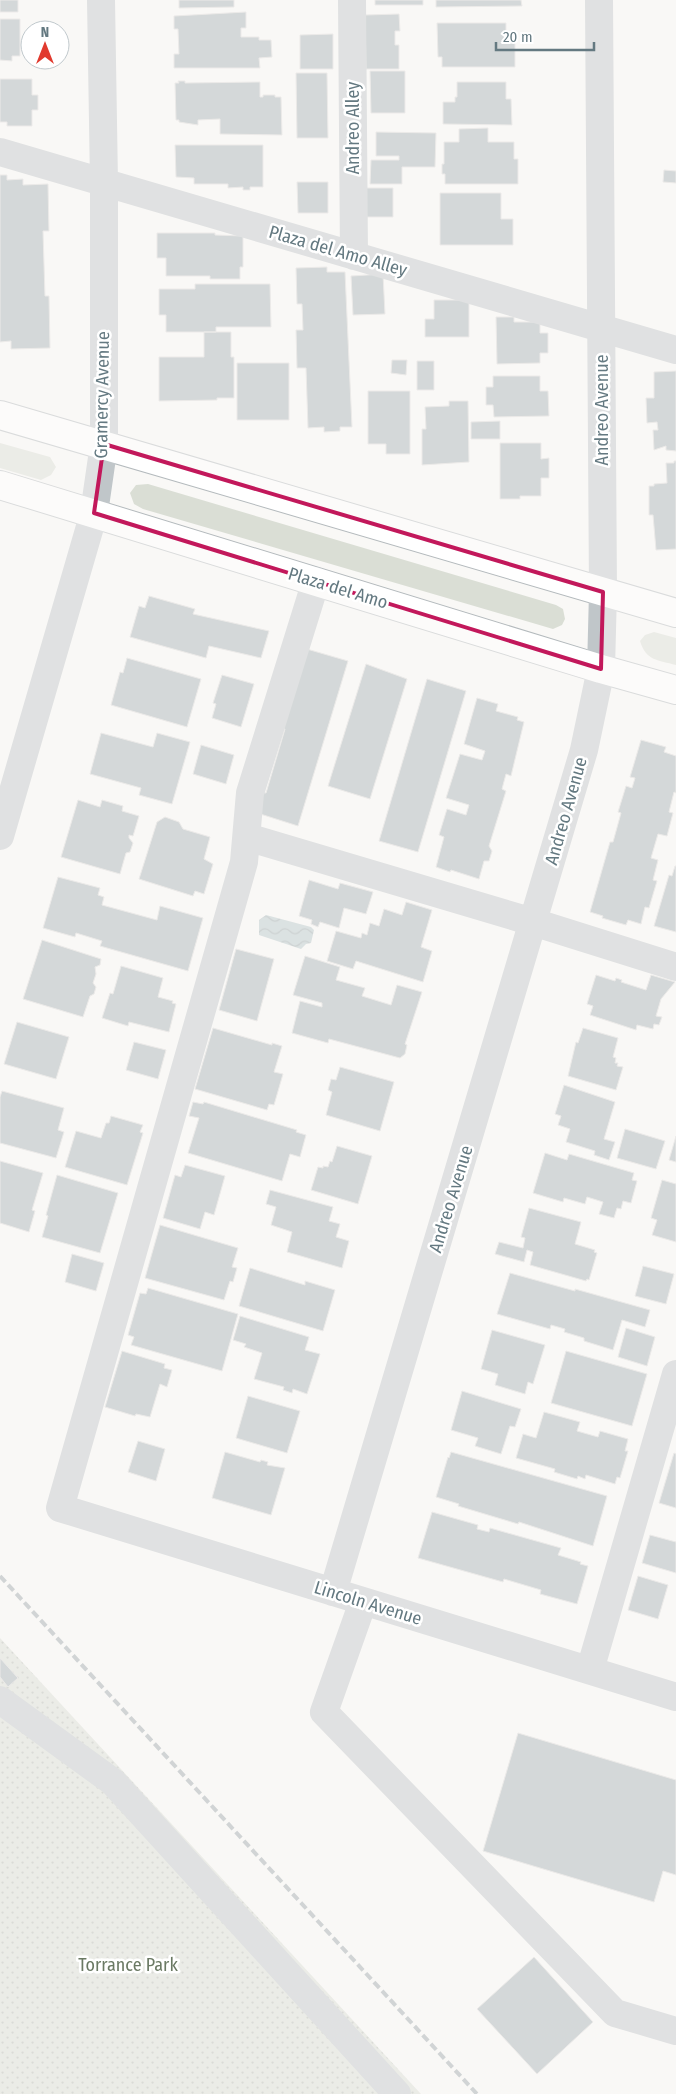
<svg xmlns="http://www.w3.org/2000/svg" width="676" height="2094" font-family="'Fira Sans Condensed',sans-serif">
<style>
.grass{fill:#daded5}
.park{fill:url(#park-dots)}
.water{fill:url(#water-waves)}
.building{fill:#a7b2b5;stroke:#dbdad9}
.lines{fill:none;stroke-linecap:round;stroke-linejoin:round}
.major-casing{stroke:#b4babd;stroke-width:30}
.minor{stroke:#c0c6c9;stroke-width:28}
.major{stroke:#fff;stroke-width:28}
.rail{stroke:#9fa9ad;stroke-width:4;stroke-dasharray:8 4;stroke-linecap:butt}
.marked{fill:none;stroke:#c2185b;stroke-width:4;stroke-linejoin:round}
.labels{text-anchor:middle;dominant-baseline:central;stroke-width:5;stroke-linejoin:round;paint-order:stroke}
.street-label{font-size:18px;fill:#647981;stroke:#fff}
.park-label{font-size:18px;fill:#6a7963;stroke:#fff}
</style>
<defs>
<pattern id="park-dots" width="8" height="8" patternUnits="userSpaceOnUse" patternTransform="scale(1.25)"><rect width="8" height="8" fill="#daded5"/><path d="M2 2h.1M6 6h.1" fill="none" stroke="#b4b9b2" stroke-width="1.8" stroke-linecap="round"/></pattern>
<pattern id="water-waves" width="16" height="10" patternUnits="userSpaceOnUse" patternTransform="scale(1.25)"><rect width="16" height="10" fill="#b7c7c9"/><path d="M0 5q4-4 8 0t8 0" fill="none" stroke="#98a6a9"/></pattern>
</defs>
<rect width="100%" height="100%" fill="#f9f8f6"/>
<!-- grass -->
<path class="grass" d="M0 443 50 457 56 467 51 475 41 480 0 468Z
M148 484 556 605 563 609 565 619 562 625 553 629 143 509 134 504 130 493 136 485Z
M654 632 676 638V665C658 660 646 661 640 641L645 635Z"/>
<!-- park -->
<path class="park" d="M0 1638 421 2094H0Z"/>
<!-- water -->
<path class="water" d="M266 915 311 927 314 930 311 943 306 944 301 949 259 935V920Z"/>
<!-- building -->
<path class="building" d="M0 0H18V12H0Z
M179 0H234V7L179 8Z
M375 0H423V5H375Z
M436 0H521L522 6 436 7Z
M246 12V28H241V37H259V40H271L272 57 259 58 260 68H174V54H179L178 29H174V16Z
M399 14 400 31H395V45H399V69H366L365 15Z
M0 19H20V56H12V61L0 60Z
M437 23H506V40H515V67H442V57H438Z
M333 34V69H300V35Z
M370 71H405V113H371Z
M296 73H327L328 138H297Z
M0 79H32V95H38V110H32V126H7V122H0Z
M178 81H185V83L260 82V97H263V95H275V97H281L282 135 220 134V119L198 120V125L179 122V120H176L175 83H179Z
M457 82H506V99H511L512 125 443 124V102H455V97H457Z
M488 128V142H514V159H518V184H445V174H442V164H444V142H459V129Z
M376 132 436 133 435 167H402V184H370L371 160H399V156H376Z
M175 145H263V187H250V190H243V187L228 188V184H194V178L176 177Z
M664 170 676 171V183L663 182Z
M0 175H7V180L23 179V185L48 184 49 231H43L45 296H49L50 348 11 349V341L0 342Z
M297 182H328V213H298Z
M366 188H393V217H366Z
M440 193H501V219H513V245H440Z
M157 233H215V235L243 236V267H240V279H210V276H166V258H157Z
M327 267V272H345L352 427H340V431L324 432V427L308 428 306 368H297L296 330H303L302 304H297L296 268Z
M383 274 385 314 353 315 351 276Z
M195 284H270L271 327H216V332H166V315H159V289H195Z
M434 300H469V337H425V319H434Z
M496 317H514V322H540V333H548V353H540V363L497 364Z
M204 332H231V357H234V398H217V400L159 401V357H204Z
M392 360H407L406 375 391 373Z
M417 361H434V390H417Z
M237 363H289V420H237Z
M676 371V451L666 450V446L654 450 653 430H658L657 422 647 423 646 398H654V372Z
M493 376H540V391H548L549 416 494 417 493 405H486V387H493Z
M368 391H410V454H386V444H368Z
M449 401H468L469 462 422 465V429H426L425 407 449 406Z
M500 421V439H471V422Z
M500 443H541V459L549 458V478H541V496H520V499H500Z
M674 461H676V549L656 550 653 515H649V486H654V484L667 483 666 463H674Z
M149 596 195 609 193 614 269 631 261 658 209 646 206 658 130 637 139 606 145 608Z
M300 647 348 661 298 826 254 812 260 792 266 793 285 729 279 727Z
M127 658 201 679 187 727 111 705 120 672 123 673Z
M366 664 407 679 370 799 328 786Z
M222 675 254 684 241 727 212 718 216 704 213 703Z
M427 679 466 691 418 852 379 841Z
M477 698 498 704 496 711 518 717 517 720 524 722 511 776 506 774 502 789 506 791 489 846 492 851 489 861H484L479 879 451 870 450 872 436 867 444 837 439 835 447 809 466 815 469 805 446 798 460 754 482 760 485 751 464 744Z
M101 733 153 747 157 733 190 742 172 804 139 795 141 788 90 774Z
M641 740 666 747 664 752 676 756V793L674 792 669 812 673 813 667 836 658 834 651 858 658 860 653 880 657 881 649 908 645 907 641 924 628 920 626 925 602 918 603 916 590 912 610 842H613L621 813 618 812 626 786 632 788 635 778 630 777Z
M201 745 234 755 226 784 193 774Z
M78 800 100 807 102 800 123 806 122 811 139 816 133 836 129 835V838L133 843 130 852 126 853 120 874 61 857Z
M165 817 179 822 183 829 210 837 204 859 213 864 204 894 195 891 193 896 139 879 157 822Z
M675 866H676V932L654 926 669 875 672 876Z
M58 877 100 888 98 895 104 897 102 905 157 920 160 906 203 918 188 971 100 946 102 941 76 933 75 937 43 928Z
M309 880 338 889 340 883 373 892 366 914 344 908 339 928 320 922 318 927 311 924 312 920 299 916Z
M406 902 432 910 421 947 432 951 423 982 356 961 353 969 327 961 336 931 361 938 362 933 367 935 370 923 379 926 384 909 402 915Z
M42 940 101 959 100 965 95 967 96 974 93 983 96 987 94 994 90 996 83 1017 23 999Z
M236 949 274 959 257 1021 219 1010Z
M305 956 340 967 336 980 365 988 362 996 391 1005 397 985 422 992 405 1044 407 1045 405 1054 400 1058 329 1039 328 1043 292 1033 300 1001 322 1007V1003L293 995Z
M121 966 163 978 158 997 173 1001 172 1003 176 1004 169 1032 129 1022 128 1026 102 1018 110 993 113 994Z
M596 975 615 981 616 978 622 980 621 982 646 990 651 975 675 982 661 999 656 1016 662 1017 659 1025 654 1024 653 1029 637 1025 636 1030 590 1015 593 1006 587 1004Z
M17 1022 69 1037 56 1079 4 1064Z
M213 1028 272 1045V1043L282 1046 274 1072 283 1074 274 1105 269 1104 267 1110 195 1089Z
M583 1028 618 1038 613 1057 616 1058 615 1063H618L617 1066 623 1067 616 1090 568 1076 576 1042 578 1043Z
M134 1042 166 1050 158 1079 126 1070Z
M340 1067 394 1082 380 1131 326 1115 332 1092 328 1090 331 1079 336 1080Z
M564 1085 615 1102 604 1139 615 1142 609 1160 594 1155 595 1151 566 1142 570 1129 558 1125 561 1116 555 1114Z
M2 1091 64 1108 58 1130 64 1132 56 1158 0 1143V1097Z
M193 1102 203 1104 204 1102 297 1130 296 1132 306 1135 300 1157 290 1154 282 1181 188 1153 199 1118 189 1116Z
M111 1116 143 1125 140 1132 143 1133 127 1185 65 1167 76 1131 101 1138 106 1123H109Z
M625 1129 665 1141 656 1169 617 1158Z
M676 1136V1162L669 1160Z
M337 1146 372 1156 358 1204 311 1190 318 1167 323 1168V1166L328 1167 330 1161 332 1162Z
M545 1153 567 1160 569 1154 634 1173 632 1180 637 1181 631 1203 623 1201 621 1209 617 1208 614 1218 599 1214 603 1202 587 1197 585 1204 564 1198 563 1202 533 1193Z
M0 1161 43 1173 32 1210 35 1211 29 1232 0 1223Z
M185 1165 225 1176 214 1215 205 1212 200 1229 163 1218 175 1175 181 1177Z
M57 1175 118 1193 100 1253 42 1237 48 1216 46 1215Z
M662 1180 676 1184V1242L652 1235 657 1220 651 1218Z
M270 1190 333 1207 329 1221 340 1224 336 1237 349 1241 342 1268 287 1252 292 1232 271 1225 276 1207 266 1204Z
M529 1208 581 1222 575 1244 595 1250 594 1252 597 1253 589 1280 587 1279 586 1281 530 1265 533 1252 527 1250 524 1262 495 1254 499 1242 523 1248 525 1238 521 1237Z
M160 1225 238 1248 232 1267 237 1268 233 1282 230 1281 224 1300 145 1278Z
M72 1254 104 1263 96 1291 65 1282Z
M643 1266 674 1274 666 1304 635 1296Z
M250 1268 305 1285V1281L335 1290 323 1331 239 1306Z
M510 1273 575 1291V1289L650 1310 645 1327 622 1320 613 1350 584 1341V1338L564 1332 565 1329 551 1325 550 1329 497 1314Z
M148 1288 238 1314 222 1371 131 1345 134 1337 128 1335 140 1293 146 1294Z
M240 1316 309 1337 305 1350 320 1354 307 1394 293 1389 292 1393 283 1390 284 1387 254 1379 262 1353 244 1347 246 1344 233 1340Z
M626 1328 655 1337 647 1366 618 1357Z
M492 1330 545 1345 533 1384 528 1382 525 1394 495 1385 498 1374 481 1369Z
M122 1351 165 1364 164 1368 172 1370 167 1387 160 1384 150 1417 136 1414 135 1416 105 1407Z
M566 1351 647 1374 632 1426 551 1403Z
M462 1391 521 1409 515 1427 510 1426 501 1454 475 1446 478 1438 451 1430Z
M248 1396 300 1411 287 1453 236 1438Z
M544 1412 580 1422 577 1431 598 1437 600 1431 628 1439 625 1451H628L620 1478 617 1477 615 1484 586 1475 585 1479 578 1476 577 1479 554 1472 555 1469 516 1458 523 1434 536 1438Z
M138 1441 165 1449 156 1481 128 1472Z
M225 1452 260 1462 261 1460 268 1462 267 1465 285 1468 271 1515 212 1498Z
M451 1452 607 1496 593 1546 519 1522 518 1524 458 1506 459 1504 436 1497 448 1457 449 1458Z
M674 1453 676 1454V1508L659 1503Z
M432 1512 478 1525 477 1529 489 1532 490 1528 561 1548 558 1555 581 1562 580 1564 588 1566 577 1604 540 1594 541 1590 504 1579 503 1582 418 1558Z
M650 1535 676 1542V1573L642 1563Z
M638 1576 668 1585 658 1619 628 1610Z
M0 1658 18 1678 8 1687 0 1677Z
M518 1733 676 1780V1875L663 1871 654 1902 483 1851Z
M534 1957 593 2022 537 2074 477 2009Z"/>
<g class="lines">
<defs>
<path id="major" d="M0 415 676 613
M0 485 601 669 676 690"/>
</defs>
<!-- major casing -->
<use href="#major" class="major-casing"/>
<!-- minor -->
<path class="minor" d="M352 0 354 256
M0 152 676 350
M316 581 250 793 244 862 60 1508 676 1697
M0 836 94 513 104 444V183L101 0
M247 837 533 922 676 967
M333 1592 584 750 601 669 603 592 599 0
M363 1602 324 1712 615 2013 676 2031
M590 1670 676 1374
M0 1700 113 1782 397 2094"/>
<!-- major -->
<use href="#major" class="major"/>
<!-- rail -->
<path class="rail" d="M0 1576 477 2094"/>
</g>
<!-- marked area -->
<path d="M0 0H676V2094H0ZM104 444 603 592 601 669 94 513Z" fill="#f9f8f6" fill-opacity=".55" fill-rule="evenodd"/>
<path class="marked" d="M104 444 603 592 601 669 94 513Z"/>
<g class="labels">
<!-- street labels -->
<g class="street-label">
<text transform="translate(353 128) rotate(-90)">Andreo Alley</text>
<text transform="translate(338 251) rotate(16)">Plaza del Amo Alley</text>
<text transform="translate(102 395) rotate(-89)">Gramercy Avenue</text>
<text transform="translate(602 410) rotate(-90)">Andreo Avenue</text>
<text transform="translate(338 588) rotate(17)">Plaza del Amo</text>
<text transform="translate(566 811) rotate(-74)">Andreo Avenue</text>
<text transform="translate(451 1199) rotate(-73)">Andreo Avenue</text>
<text transform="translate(368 1603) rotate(17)">Lincoln Avenue</text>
</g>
<!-- park labels -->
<g class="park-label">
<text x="128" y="1965">Torrance Park</text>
</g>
</g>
<!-- north arrow -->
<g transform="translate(45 45)"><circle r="24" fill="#ffffff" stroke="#c1c9cd"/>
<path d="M0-4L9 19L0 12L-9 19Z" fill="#e13a2e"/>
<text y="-8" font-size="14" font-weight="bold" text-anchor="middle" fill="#647981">N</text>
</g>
<!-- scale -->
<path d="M496 42v8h98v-8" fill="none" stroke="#647981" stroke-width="2.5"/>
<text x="503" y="42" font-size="15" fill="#647981" stroke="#ffffff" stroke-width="4" paint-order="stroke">20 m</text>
</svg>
